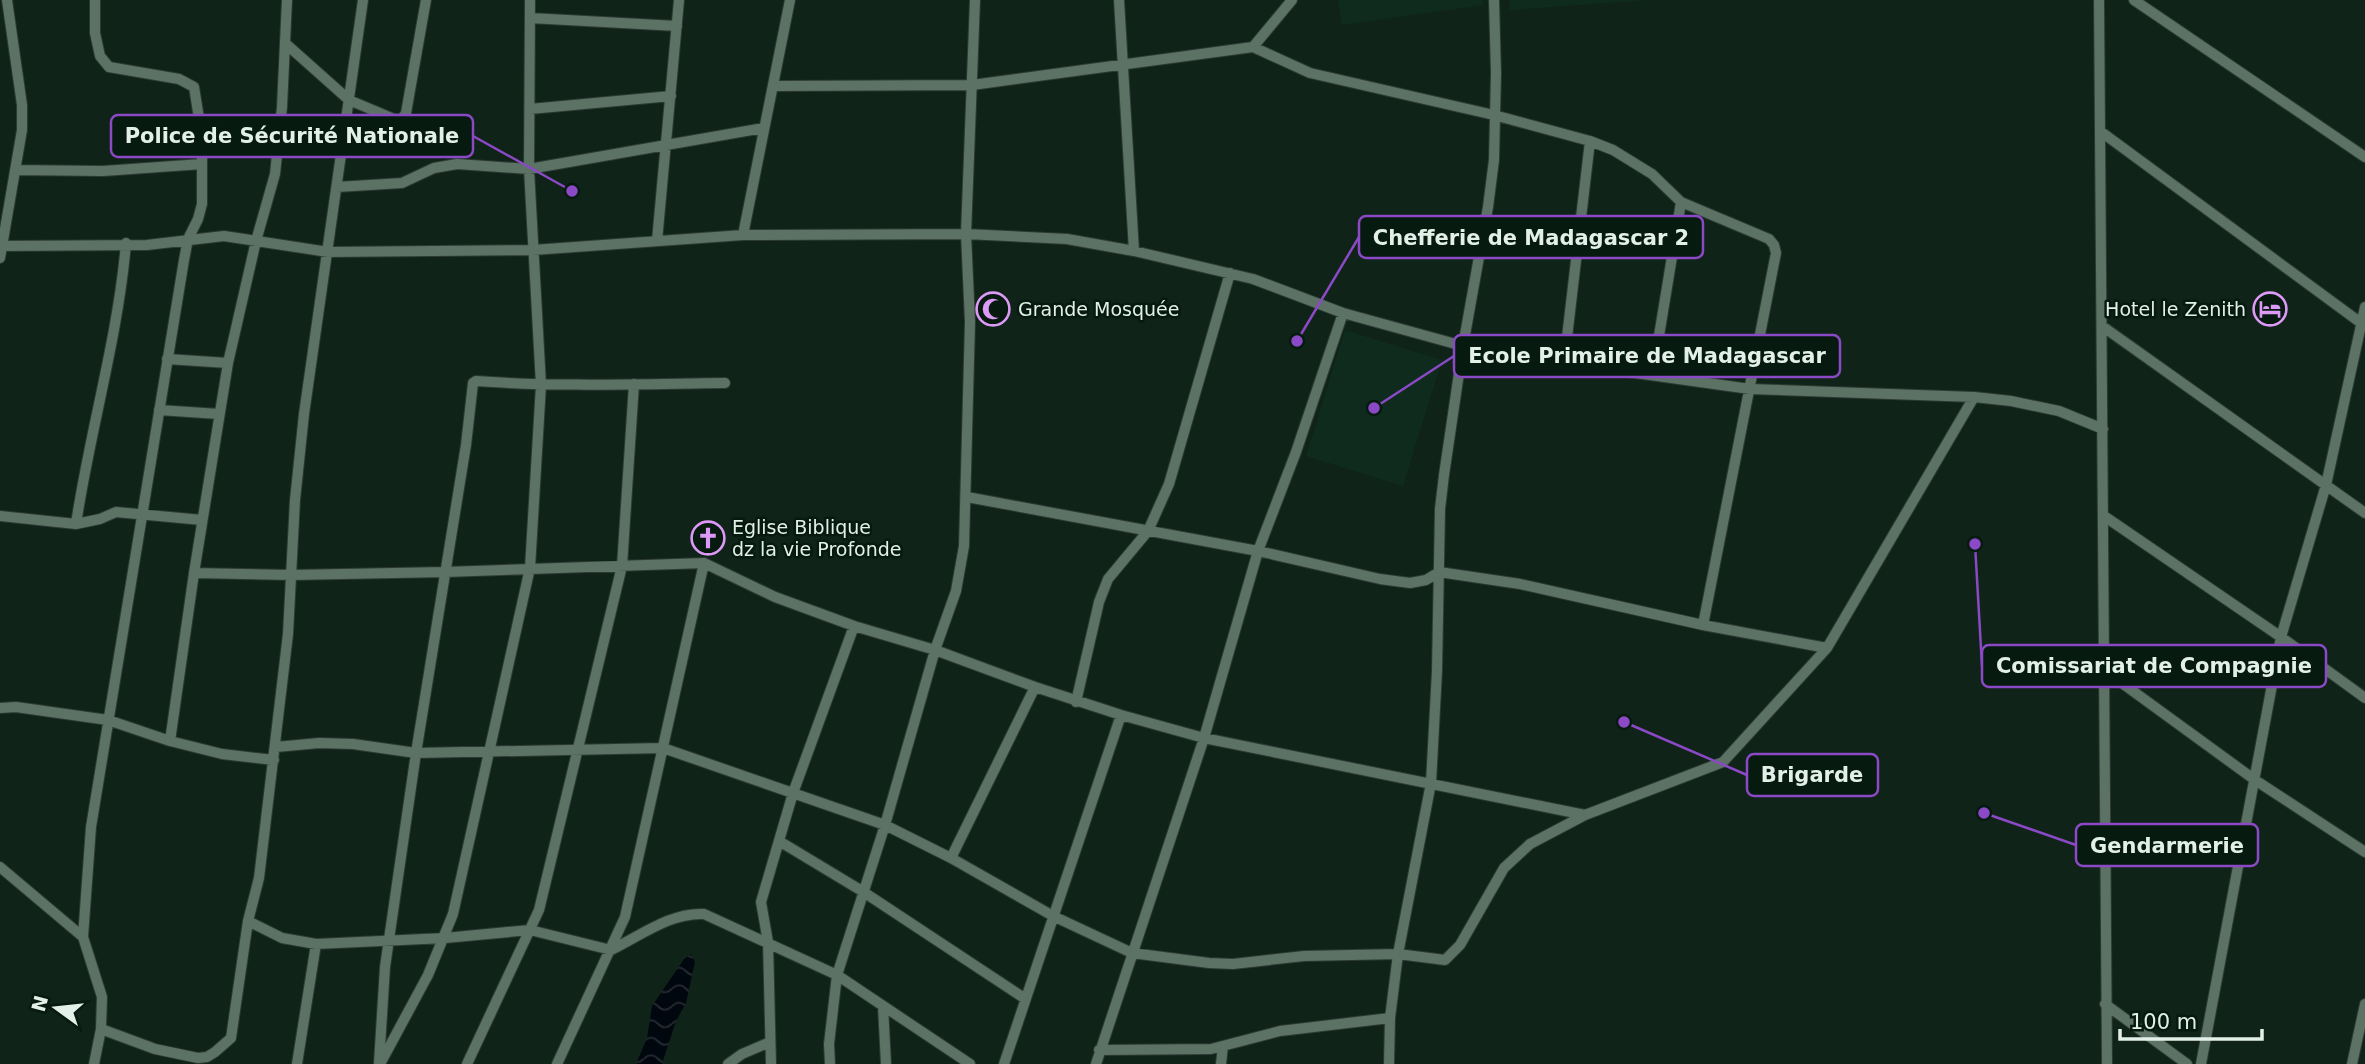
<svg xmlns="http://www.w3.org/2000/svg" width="2365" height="1064" font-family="'DejaVu Sans',sans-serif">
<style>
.built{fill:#0e2b1e}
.water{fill:url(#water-waves)}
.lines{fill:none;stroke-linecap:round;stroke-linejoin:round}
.street-casing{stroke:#2d3a33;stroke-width:12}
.street{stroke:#5b7265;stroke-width:10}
.labels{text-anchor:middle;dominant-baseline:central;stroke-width:5;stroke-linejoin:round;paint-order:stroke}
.poi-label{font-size:19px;fill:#e3f0e9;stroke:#061a10;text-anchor:start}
.leader{fill:none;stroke:#8b49c5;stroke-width:2.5}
.callout-dot{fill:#8b49c5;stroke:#061a10;stroke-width:2.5}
.callout{fill:#061a10;stroke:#8b49c5;stroke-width:2.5}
.callout-label{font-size:21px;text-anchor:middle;font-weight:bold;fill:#e3f0e9}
</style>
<defs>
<pattern id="water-waves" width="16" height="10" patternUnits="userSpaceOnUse" patternTransform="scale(1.75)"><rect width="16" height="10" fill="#00070e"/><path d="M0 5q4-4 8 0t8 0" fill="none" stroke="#252b31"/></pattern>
</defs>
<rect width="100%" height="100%" fill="#0f2319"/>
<!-- built -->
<path class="built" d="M1338 0H1482L1483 5 1342 25Z
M1509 0H1647L1510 10Z
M1345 330 1442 360 1403 486 1306 456Z"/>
<!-- water -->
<path class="water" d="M691 954 695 962 686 1003 676 1021 662 1064H636L647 1038 652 1006 684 959Z"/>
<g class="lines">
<defs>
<path id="street" d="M1119 0 1134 251
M2099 0 2107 1064
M2134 0 2365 157
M530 18 677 26
M285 43 349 100 394 119H402L406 113 426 0
M1253 47 1310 73 1494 115 1590 141 1613 150 1652 174 1681 202 1769 239 1774 245 1776 253 1703 625
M774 86 972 85 1253 47 1292 0
M530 109 671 96
M2100 131 2365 326
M15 170 103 171 202 164
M337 187 402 183 434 168 457 164 529 169 764 128
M743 235 790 0
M657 241 679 0
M0 246 147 245 224 236 328 252 533 250 743 235 966 234 1067 239 1134 251 1253 279 1343 313 1463 346 1564 363 1750 389 1974 397 2011 401 2059 411 2103 429
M0 258 22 130V105L7 0
M2102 326 2365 513
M167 359 228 363
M1564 363 1590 141
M1656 375 1657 348 1681 202
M159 410 219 414
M0 516 76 524 100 519 116 512 202 520
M2104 516 2281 637 2365 698
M76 524C90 430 118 338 126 243
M194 573 291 575 445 572 704 563 775 597 854 626 935 650 1035 687 1121 715 1204 738 1585 815
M1827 648 1974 397
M2104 670 2255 780 2365 852
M1076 702 1099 602 1108 579 1148 531 1169 484 1230 273
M0 708 16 707 108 720 170 741
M276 747 319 743 353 744 416 753 663 748 885 825 951 858 1053 916 1132 953 1209 963 1233 964 1304 956 1398 954 1445 960 1460 945 1504 868 1530 844 1585 815 1723 762 1827 648 1703 625 1520 584 1439 572 1426 580 1410 583 1380 579 1258 551 967 497
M274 760 222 754 170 741 194 573 228 363 256 241 275 174 282 107 287 0
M779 841 862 891 1024 998
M951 858 1035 687
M0 867 83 937
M248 921 282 938 316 944 445 938 530 930 611 950C640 936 671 912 704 914L837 975 970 1064
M2105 1004 2187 1064
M883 1006 886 1064
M101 1029 155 1049 198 1058 207 1057 215 1052 231 1038 248 921 259 878 288 634 295 500 304 414 363 0
M1099 1050 1211 1049 1280 1031 1390 1018
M379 1063 385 967 416 753 466 445 473 383 476 381C559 387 641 384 725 383
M94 1064 101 1029 102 997 83 937 91 827 184 260 188 239 198 219 202 204V137L194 87 179 79 109 67 100 56 95 33V0
M297 1064 316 944
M380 1064 428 975 453 914 530 568 541 385 529 169 530 0
M467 1064 539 910 622 566 634 384
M557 1064 625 917 704 563
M728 1064 742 1054 770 1042
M771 1064 768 942 761 902 793 793 854 626
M830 1064 829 1044 837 975 885 825 935 650 956 591 964 546 970 322 966 234 975 0
M1004 1064 1121 715
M1096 1064 1204 738 1258 551 1296 452 1343 313
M1221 1064 1223 1046
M1389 1064 1390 1018 1398 954 1431 783 1437 671 1440 509 1444 475 1463 346 1488 207 1494 160 1496 73 1494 0
M2201 1064 2281 637 2326 485 2365 307
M2352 1064 2365 1004"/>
</defs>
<!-- street casing -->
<use href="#street" class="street-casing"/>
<!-- street -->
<use href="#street" class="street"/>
</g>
<!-- icons -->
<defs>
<symbol id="mosque-ring" viewBox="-11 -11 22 22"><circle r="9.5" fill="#061a10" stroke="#dc99f5" stroke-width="1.5"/><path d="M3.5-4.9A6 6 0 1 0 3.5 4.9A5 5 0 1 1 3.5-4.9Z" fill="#dc99f5"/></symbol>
<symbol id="hotel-ring" viewBox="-11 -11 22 22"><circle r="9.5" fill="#061a10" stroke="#dc99f5" stroke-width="1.5"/><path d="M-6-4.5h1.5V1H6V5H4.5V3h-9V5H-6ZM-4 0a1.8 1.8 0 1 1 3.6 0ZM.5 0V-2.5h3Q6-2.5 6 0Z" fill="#dc99f5"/></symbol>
<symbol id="church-ring" viewBox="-11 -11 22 22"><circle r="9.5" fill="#061a10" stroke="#dc99f5" stroke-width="1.5"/><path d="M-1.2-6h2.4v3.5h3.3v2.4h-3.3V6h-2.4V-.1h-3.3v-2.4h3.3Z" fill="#dc99f5"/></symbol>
</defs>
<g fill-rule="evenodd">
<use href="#mosque-ring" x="974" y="290" width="38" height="38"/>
<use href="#hotel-ring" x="2251" y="290" width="38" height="38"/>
<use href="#church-ring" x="689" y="519" width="38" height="38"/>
</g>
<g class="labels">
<!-- poi labels -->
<g class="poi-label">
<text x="1018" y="309">Grande Mosquée</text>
<text x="2246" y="309" text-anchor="end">Hotel le Zenith</text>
<text x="732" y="527">Eglise Biblique<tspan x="732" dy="22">dz la vie Profonde</tspan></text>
</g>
</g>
<!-- callouts -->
<path class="leader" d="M572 191L473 136M1297 341L1359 237M1374 408L1454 356M1975 544L1982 666M1624 722L1747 775M1984 813L2076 845"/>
<g class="callout-dot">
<circle cx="572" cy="191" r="7"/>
<circle cx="1297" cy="341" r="7"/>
<circle cx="1374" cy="408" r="7"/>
<circle cx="1975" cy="544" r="7"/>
<circle cx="1624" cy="722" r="7"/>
<circle cx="1984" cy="813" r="7"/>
</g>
<g class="callout">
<rect x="111" y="115" width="362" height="42" rx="7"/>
<rect x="1359" y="216" width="344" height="42" rx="7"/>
<rect x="1454" y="335" width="386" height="42" rx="7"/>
<rect x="1982" y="645" width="344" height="42" rx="7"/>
<rect x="1747" y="754" width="131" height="42" rx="7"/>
<rect x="2076" y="824" width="182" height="42" rx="7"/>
</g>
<g class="callout-label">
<text x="292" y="143">Police de Sécurité Nationale</text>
<text x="1531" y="245">Chefferie de Madagascar 2</text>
<text x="1647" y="363">Ecole Primaire de Madagascar</text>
<text x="2154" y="673">Comissariat de Compagnie</text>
<text x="1812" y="782">Brigarde</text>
<text x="2167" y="853">Gendarmerie</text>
</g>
<!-- north arrow -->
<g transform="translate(56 1008) rotate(285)" stroke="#061a10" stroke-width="5" paint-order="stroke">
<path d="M0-5L12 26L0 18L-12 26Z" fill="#e3f0e9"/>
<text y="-10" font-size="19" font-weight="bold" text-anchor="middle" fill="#e3f0e9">N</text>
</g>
<!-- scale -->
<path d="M2120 1029v10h142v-10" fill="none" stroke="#e3f0e9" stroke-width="3.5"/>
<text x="2130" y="1029" font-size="21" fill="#e3f0e9" stroke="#061a10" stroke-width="5" paint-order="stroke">100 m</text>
</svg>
